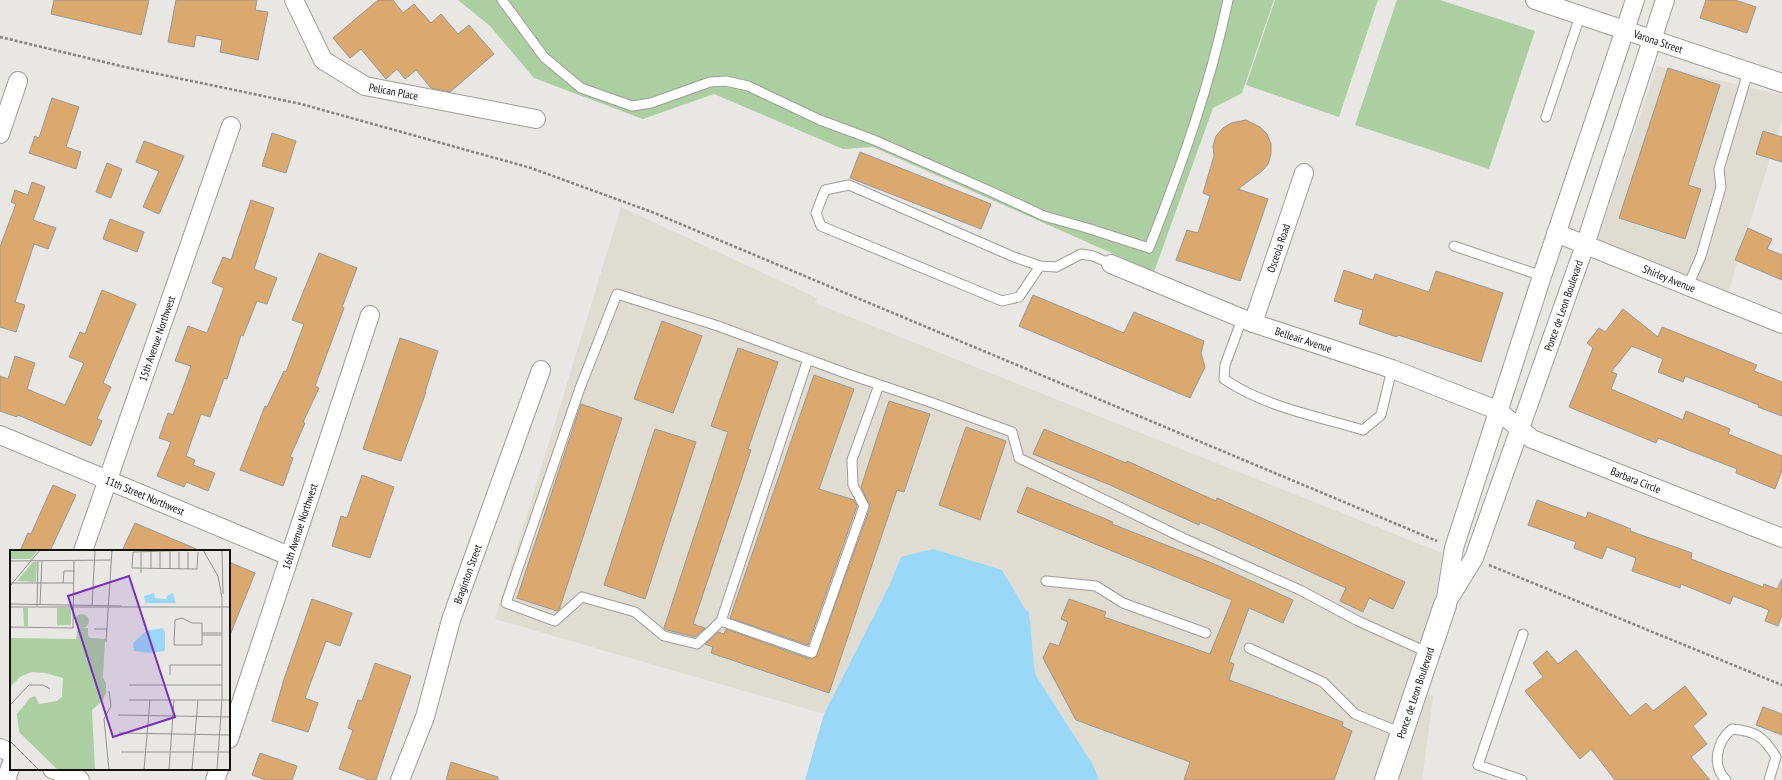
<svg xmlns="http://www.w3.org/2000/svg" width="1782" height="780" font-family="'PT Sans Narrow',sans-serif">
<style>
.built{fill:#dfdcd1}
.green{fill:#abcfa0}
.water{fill:#99d8f8}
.building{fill:#dba86d;stroke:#999794}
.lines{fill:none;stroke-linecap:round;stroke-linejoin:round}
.service-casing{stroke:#9d9c99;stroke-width:11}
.minor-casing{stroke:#9d9c99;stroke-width:20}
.tertiary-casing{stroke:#9d9c99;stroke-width:24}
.path{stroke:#848381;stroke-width:2.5;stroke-dasharray:3 2;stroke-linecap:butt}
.service{stroke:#fff;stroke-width:9}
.minor{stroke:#fff;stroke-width:18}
.tertiary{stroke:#fff;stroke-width:22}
.labels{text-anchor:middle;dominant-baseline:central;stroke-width:3;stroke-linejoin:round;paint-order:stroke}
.street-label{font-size:11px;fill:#131211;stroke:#fff}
.inset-road{fill:none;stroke:#939290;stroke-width:1}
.view{fill:#7b2cbf;fill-opacity:0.15;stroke:#7b2cbf;stroke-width:2}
.inset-edge{fill:none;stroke:#131211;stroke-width:2}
</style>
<rect width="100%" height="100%" fill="#e8e7e4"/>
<!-- built -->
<path class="built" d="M1657 66 1782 95V120L1728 293 1597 240Z
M621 207 817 298 815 303 1442 553 1435 601 1431 608 1433 609 1376 780H1099L1093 765 1035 674 1029 612 901 557 890 584 824 714 495 619Z
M1426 693 1433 696V698L1422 780H1398Z"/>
<!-- green -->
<path class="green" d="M458 0H1274L1242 93 1213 108 1154 272 873 147 843 149 714 94 643 119 534 78 490 26Z
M1275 0H1378L1339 117 1246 85Z
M1397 0H1440L1535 31 1489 169 1355 125Z"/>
<!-- water -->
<path class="water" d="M933 549 1002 570 1025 609 1029 612 1035 674 1093 765 1099 780H805L824 714 890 584 901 557Z"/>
<!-- building -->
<path class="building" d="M54 0H149L141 35 51 14Z
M176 0H257L255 10 268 12 258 60 220 52 222 40 196 35 194 47 168 42Z
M378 0H393L403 13 414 4 431 23 441 14 458 34 469 25 494 54 450 92 431 88 416 70 405 79 397 69 386 79 361 49 350 58 333 38Z
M1706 0H1735L1756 7 1747 33 1700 18Z
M1668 68 1720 85 1688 185 1701 189 1685 239 1619 218Z
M52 98 79 107 66 147 81 152 76 169 29 153 35 136 39 138Z
M1246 120 1260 127 1267 134 1271 144V154L1268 164 1262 171 1238 189 1268 199 1240 281 1176 260 1187 230 1198 233 1210 196 1203 193 1214 156 1213 146 1216 136 1223 128 1231 123Z
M1763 131 1782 137V162L1756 154Z
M272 133 296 141 286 173 262 166Z
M144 141 184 156 159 214 143 207 159 171 136 162Z
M860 152 991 204 981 229 850 178Z
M107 163 122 169 111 198 96 192Z
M32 182 45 187 33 220 56 228 48 249 34 244 15 302 25 305 16 332 0 327V247L16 204 11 202 15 190 28 195Z
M251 200 274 208 254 269 277 278 267 304 257 301 243 336 241 335 227 379 224 378 210 417 201 414 186 456 195 460 193 465 215 473 208 491 186 482 184 487 157 476 171 442 159 438 168 413 173 415 191 366 175 361 188 326 207 333 224 288 212 283 223 257 231 260Z
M110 219 144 232 137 252 103 239Z
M1748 228 1772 239 1767 249 1782 255V280L1735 260Z
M319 253 357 268 342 307 344 308 315 386 319 388 303 422 305 423 290 457 293 458 283 486 240 470 265 406 267 407 284 371 286 372 304 324 292 320Z
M1344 270 1373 280 1375 274 1429 292 1436 271 1503 293 1481 362 1398 335 1397 337 1359 324 1363 310 1334 301Z
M102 290 136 304 103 383 111 387 97 419 102 421 91 446 18 415 17 417 0 411V376L8 379 15 356 35 363 27 389 65 405 84 363 69 357 80 332 85 334Z
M1033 295 1124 333 1134 312 1204 341 1201 353 1205 367 1190 398 1019 326Z
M1623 309 1658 337 1662 327 1757 365 1754 371 1782 382V416L1758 407 1759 405 1685 376 1683 382 1658 372 1663 359 1632 346 1611 372 1617 374 1611 389 1683 420 1686 411 1730 429 1728 434 1782 456V470L1775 489 1736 473 1737 469 1658 438 1656 443 1569 407 1593 348 1587 343 1599 328 1605 332Z
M662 321 702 336 673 413 634 399Z
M400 338 438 351 425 392H426L401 461 363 449Z
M738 348 778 362 748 449 751 450 693 624 705 628 695 637 667 630 664 628 728 432 711 426Z
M814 375 854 389 819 489 854 500 857 506 808 645 730 618Z
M889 401 930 414 904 492 897 490 829 693 711 653 713 647 705 644 718 632 724 634 726 629 810 659 816 657 870 508 869 504 861 487Z
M581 404 622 418 559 610 557 611 517 598Z
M966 427 1006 441 980 520 939 505Z
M655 429 696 442 645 599 604 585Z
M1044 429 1126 463 1127 461 1216 501 1217 498 1405 582 1393 609 1369 598 1363 612 1340 601 1346 588 1200 522 1199 525 1110 485 1033 454Z
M362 475 394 487 370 558 332 546 341 516 347 518Z
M53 485 76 495 50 551H20L28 533 31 534Z
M1027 487 1113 522 1112 524 1212 563 1293 600 1283 623 1249 608 1229 662 1234 664 1229 680 1343 722 1342 726 1352 731 1334 780H1184L1190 762 1076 720 1043 658 1050 643 1059 646 1068 622 1061 619 1069 599 1106 612 1104 617 1210 654 1232 600 1017 512Z
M1537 500 1586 518 1588 512 1631 529 1630 531 1692 553 1691 559 1763 587 1764 584 1777 589 1782 579V615L1778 626 1765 621 1769 610 1733 596 1730 604 1681 584 1680 588 1632 571 1636 558 1607 547 1602 559 1574 548 1576 542 1528 525Z
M135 523 201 551H122Z
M229 562 255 573 230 635H229Z
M312 599 352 613 340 646 326 641 305 698 318 703 308 732 272 721 284 679Z
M1576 650 1630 716 1646 703 1653 711 1685 686 1707 714 1693 726 1707 744 1691 757 1710 780H1615L1591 749 1580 759 1525 691 1543 677 1533 663 1547 651 1558 664Z
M375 663 411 676 376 780H369L339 769 353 730 348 728 358 700 362 701Z
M1763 707 1782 714V735L1756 725Z
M260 753 297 766 292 780H266L252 775Z
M451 762 498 777V780H446Z"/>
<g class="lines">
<defs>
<path id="service" d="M502 0 544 57 581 88 632 106 651 103 710 82 726 81 748 86 820 120 874 140 992 192 1044 216 1087 228 1149 248C1181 167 1210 86 1228 0
M1546 117 1580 16
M1454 246 1542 276
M1040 266 1019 297 1002 301 821 226 816 213 825 190 849 185 1014 257 1040 266 1056 267 1081 254 1093 256 1111 264
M1688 286 1701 256 1721 187 1719 169 1748 72
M1242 319 1225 365 1224 379C1265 407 1316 416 1363 430L1381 415 1392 369
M879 385 852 460 853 485 864 506 812 653 721 621 697 644 664 636 635 612 582 597 555 621 506 603 580 388 617 294 718 326 845 373 930 402 1012 432 1019 458 1183 538 1300 590 1358 621 1429 653
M1046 581 1096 586 1123 603 1206 633
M721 621 808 359
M1249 648 1323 682 1355 714 1402 733
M1522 780 1478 765 1523 634
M1726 780C1711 765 1717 741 1732 729 1756 731 1764 737 1776 757L1769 780"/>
<g id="minor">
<path id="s1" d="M294 0 323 60 365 86 536 119"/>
<path id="s2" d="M1535 0 1782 83"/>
<path d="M0 134 18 81"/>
<path id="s3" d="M1556 233 1782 324"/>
<path id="s4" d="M1111 264 1253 323 1392 369 1497 410 1532 439 1782 538"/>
<path id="s5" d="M1253 323 1304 173"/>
<path id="s6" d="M0 435 289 556"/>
<path id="s7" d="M83 551 231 126"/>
<path d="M1446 598 1454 548 1542 276 1635 0"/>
<path id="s8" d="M1445 605 1474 558 1585 245 1665 0"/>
<path id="s9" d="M229 739 370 315"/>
<path d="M0 748 11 753"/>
<path d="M52 769 80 780"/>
<path d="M6 780 11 765"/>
<path d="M215 780 219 769"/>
<path id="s10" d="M400 780 425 717 451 620 541 370"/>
</g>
<g id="tertiary">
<path id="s11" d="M1386 780 1445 605"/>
</g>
</defs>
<!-- service casing -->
<use href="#service" class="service-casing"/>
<!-- minor casing -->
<use href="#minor" class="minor-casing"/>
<!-- tertiary casing -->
<use href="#tertiary" class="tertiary-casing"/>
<!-- path -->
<path class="path" d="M0 37 125 67 301 104 531 168 652 212 1437 541
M1489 565 1782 685"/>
<!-- service -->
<use href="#service" class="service"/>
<!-- minor -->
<use href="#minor" class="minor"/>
<!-- tertiary -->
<use href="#tertiary" class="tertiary"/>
</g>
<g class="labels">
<!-- street labels -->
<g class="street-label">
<text stroke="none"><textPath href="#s2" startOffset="130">Varona Street</textPath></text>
<text stroke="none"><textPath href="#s1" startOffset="145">Pelican Place</textPath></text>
<text stroke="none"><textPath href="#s5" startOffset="79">Osceola Road</textPath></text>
<text stroke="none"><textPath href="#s3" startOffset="122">Shirley Avenue</textPath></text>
<text stroke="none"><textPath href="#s8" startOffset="323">Ponce de Leon Boulevard</textPath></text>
<text stroke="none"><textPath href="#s7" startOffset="225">15th Avenue Northwest</textPath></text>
<text stroke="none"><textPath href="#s4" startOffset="207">Belleair Avenue</textPath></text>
<text stroke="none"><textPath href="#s4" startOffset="570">Barbara Circle</textPath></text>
<text stroke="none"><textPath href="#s6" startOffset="157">11th Street Northwest</textPath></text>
<text stroke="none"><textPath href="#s9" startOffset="224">16th Avenue Northwest</textPath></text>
<text stroke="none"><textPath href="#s10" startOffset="217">Braginton Street</textPath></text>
<text stroke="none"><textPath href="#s11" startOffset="92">Ponce de Leon Boulevard</textPath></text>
</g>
</g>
<!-- overview -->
<g transform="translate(10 550)">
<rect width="220" height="220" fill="#e8e7e4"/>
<path d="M0 0H28L21 9H0ZM23 12H27L26 32 7 31ZM13 58H18V76H14ZM47 58H61V75H47ZM65 71a7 7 0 1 1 14 0a7 7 0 1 1-14 0ZM68 78H78V86L81 88 95 89 93 128 96 133V143L92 151 82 160 85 220H48L9 182 7 164 20 148 25 146 29 154 47 151 52 147 53 128 35 123 21 122 10 127 0 137V88L66 89Z" fill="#abcfa0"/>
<path d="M144 43 145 48 156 49 158 45 163 43 166 53H135L134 46ZM153 78 155 83V101L139 103 124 101 123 93 136 81Z" fill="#99d8f8"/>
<path class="inset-road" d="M193 0 208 26 212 48V150L207 220M212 0 213 44M160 2V19M169 2V19M178 2V19M188 2 187 19 122 18 123 2 191 0M0 11 102 10M141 19V2M150 19V2M131 23V2M0 33H64M53 33 54 21H65M0 36 30 0M0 54 112 56M30 55 32 10M27 56 28 11M82 56 85 0M0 57H220M172 68 182 73H192V95H164L165 70ZM0 77 63 78 64 10M84 79H97M192 83H212M192 85H212M96 92 102 0M160 125V115H212M119 135H212M119 150H220M0 155 19 135H33L40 139M108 165 220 167M109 183 220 185M0 191 29 220M111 202H220M99 220 94 169 101 156 99 141M134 220 140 150M159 220 164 150M182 220 188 150"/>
<path class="view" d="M119 26 165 167 103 187 58 46Z"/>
<rect width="220" height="220" class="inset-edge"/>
</g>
</svg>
